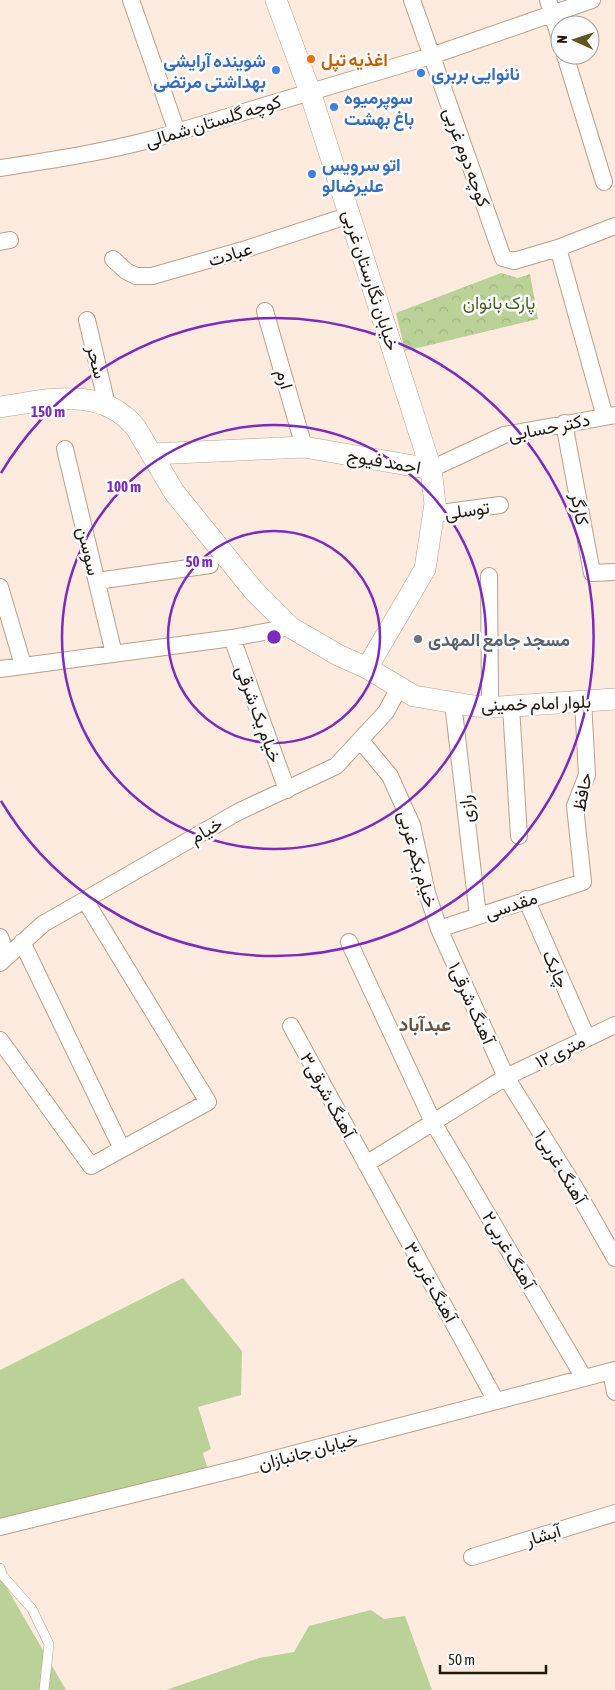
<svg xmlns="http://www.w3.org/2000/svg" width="615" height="1690" font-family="'Asap Condensed',Vazirmatn,sans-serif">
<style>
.park{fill:url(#park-crowns)}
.garden{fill:#bad298}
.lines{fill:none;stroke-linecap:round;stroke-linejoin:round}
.service-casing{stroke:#b9a08b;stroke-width:10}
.minor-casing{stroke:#b9a08b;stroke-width:18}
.tertiary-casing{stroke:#b9a08b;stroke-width:22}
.service{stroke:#fff;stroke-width:9}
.minor{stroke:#fff;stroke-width:16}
.tertiary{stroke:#fff;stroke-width:21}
.ring{fill:none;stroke:#7b2cbf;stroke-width:2.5}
.food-dot{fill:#e8710a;stroke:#fcfcfc;stroke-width:2}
.shop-dot{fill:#3f7fe0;stroke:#fcfcfc;stroke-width:2}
.worship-dot{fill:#6b7280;stroke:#fcfcfc;stroke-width:2}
.labels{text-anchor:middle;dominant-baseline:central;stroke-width:5;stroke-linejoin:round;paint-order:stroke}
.food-label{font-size:18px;font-weight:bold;fill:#c56008;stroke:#fcfcfc;text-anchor:start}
.shop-label{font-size:18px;font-weight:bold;fill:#366cbe;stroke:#fcfcfc;text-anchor:start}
.street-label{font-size:18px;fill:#211810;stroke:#fcfcfc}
.park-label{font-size:18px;fill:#4b6023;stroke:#fcfcfc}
.worship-label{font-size:18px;font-weight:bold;fill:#5b616d;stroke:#fcfcfc;text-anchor:start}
.neighbourhood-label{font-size:19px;font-weight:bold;fill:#67513e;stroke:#fcfcfc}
.centre{fill:#7b2cbf;stroke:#fcfcfc;stroke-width:2.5}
.ring-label{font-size:15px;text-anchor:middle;font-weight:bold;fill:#7b2cbf;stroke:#fcfcfc;stroke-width:5;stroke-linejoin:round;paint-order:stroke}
</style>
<defs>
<pattern id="park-crowns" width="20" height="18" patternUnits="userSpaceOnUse" patternTransform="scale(1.25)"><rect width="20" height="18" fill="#bad298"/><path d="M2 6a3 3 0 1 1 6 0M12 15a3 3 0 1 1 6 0" fill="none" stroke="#a0b482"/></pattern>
</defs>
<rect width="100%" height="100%" fill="#fcebde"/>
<!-- park -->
<path class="park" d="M501 273 518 278 530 274 538 319 405 351 396 313Z"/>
<!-- garden -->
<path class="garden" d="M183 1278 242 1351 241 1395 198 1407 211 1449 203 1453 208 1470 0 1522V1370Z
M0 1576 66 1690H0Z
M371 1610 384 1619 405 1616 432 1690H166L259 1658 294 1652 309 1626Z"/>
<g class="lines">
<defs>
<path id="service" d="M0 1568 3 1576 32 1609 49 1644 44 1690"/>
<path id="minor" d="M131 0 177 132
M412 0 503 258 514 261 558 248 615 226
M548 0 560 39
M565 55 604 182
M0 168C53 160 105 152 157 138L431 56 592 0
M0 242 10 240
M558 248 605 417
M113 259 126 271 136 276H152L243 250 350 215
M265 311 304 447
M87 320 107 405
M564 423 592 573 615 572
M65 449 114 654
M431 469 504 435 615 415
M433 514 500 505
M489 576 490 696
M97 581 210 565
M0 587 23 665
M232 638 287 790
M0 669 232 638 290 627
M453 703 478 916
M511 707 519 836
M361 741 390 776 412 825 427 893 439 929 506 1077 574 1186 615 1258
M526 899 587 1038
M439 929 583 882 575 806 587 775 583 701
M0 937 7 956
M22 942 122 1149
M349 942 433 1122 584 1378
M0 963 43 924 238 812 336 766 386 712 399 688
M291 1026 496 1401
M0 1040 91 1166 208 1102 85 900
M366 1164 506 1077 615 1025
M611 1371 615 1392
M0 1527 240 1468 615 1370
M472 1557 615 1513"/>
<path id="tertiary" d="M276 0 310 92 431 469 435 504 425 569 367 668
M0 407C47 400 102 385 136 428L174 492 254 591 290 627 338 655 367 668 414 696 474 706 499 707 615 699
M152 454 304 447 431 469"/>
</defs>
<!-- service casing -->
<use href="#service" class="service-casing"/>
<!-- minor casing -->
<use href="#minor" class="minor-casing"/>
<!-- tertiary casing -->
<use href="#tertiary" class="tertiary-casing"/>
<!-- service -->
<use href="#service" class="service"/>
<!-- minor -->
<use href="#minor" class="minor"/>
<!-- tertiary -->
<use href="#tertiary" class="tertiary"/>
</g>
<!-- distance rings -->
<g class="ring">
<circle cx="274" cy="637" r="106"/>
<circle cx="274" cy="637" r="212"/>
<path d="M1 473A319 319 0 1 1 1 801"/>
</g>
<!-- markers -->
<circle class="food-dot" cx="311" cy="59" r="5"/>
<g class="shop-dot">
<circle cx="276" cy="70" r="5"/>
<circle cx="421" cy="73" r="5"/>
<circle cx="334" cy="107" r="5"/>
<circle cx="312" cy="174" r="5"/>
</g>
<circle class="worship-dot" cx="418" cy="639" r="5"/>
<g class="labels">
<!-- food labels -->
<g class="food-label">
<text x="321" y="59">اغذیه تپل</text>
</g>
<!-- shop labels -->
<g class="shop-label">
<text x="266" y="60" text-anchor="end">شوینده آرایشی<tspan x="266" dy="21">بهداشتی مرتضی</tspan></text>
<text x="431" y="73">نانوایی بربری</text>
<text x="344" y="97">سوپرمیوه<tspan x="344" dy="21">باغ بهشت</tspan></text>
<text x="322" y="164">اتو سرویس<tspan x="322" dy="21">علیرضالو</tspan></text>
</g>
<!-- street labels -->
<g class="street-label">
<text transform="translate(213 121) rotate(-17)">کوچه گلستان شمالی</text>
<text transform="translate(467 157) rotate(70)">کوچه دوم غربی</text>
<text transform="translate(230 254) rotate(-17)">عبادت</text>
<text transform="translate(371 280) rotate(72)">خیابان نگارستان غربی</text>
<text transform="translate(97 362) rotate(76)">سحر</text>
<text transform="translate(285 379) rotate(74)">ارم</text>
<text transform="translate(549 427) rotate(-11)">دکتر حسابی</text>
<text transform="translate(384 461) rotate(10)">احمد فیوج</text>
<text transform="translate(580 509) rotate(79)">کارگر</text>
<text transform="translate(467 510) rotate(-8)">توسلی</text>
<text transform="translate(89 551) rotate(77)">سوسن</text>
<text transform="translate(536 703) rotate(-2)">بلوار امام خمینی</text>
<text transform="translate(259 714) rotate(70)">خیام یک شرقی</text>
<text transform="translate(582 792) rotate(-79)">حافظ</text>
<text transform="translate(466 809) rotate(-96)">رازی</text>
<text transform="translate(206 830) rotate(-30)">خیام</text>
<text transform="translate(418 859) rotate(74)">خیام یکم غربی</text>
<text transform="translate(511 905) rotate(-18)">مقدسی</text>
<text transform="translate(556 969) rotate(66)">چابک</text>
<text transform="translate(472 1003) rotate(66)">آهنگ شرقی۱</text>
<text transform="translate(560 1051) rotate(-26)">۱۲ متری</text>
<text transform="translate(328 1095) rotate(61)">آهنگ شرقی۳</text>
<text transform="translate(561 1167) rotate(59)">آهنگ غربی۱</text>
<text transform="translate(509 1250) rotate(60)">آهنگ غربی۲</text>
<text transform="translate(431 1282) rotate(61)">آهنگ غربی۳</text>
<text transform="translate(308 1451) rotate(-15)">خیابان جانبازان</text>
<text transform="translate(543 1535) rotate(-17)">آبشار</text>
</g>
<!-- park labels -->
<g class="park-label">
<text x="499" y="302">پارک بانوان</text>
</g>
<!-- worship labels -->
<g class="worship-label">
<text x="428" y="639">مسجد جامع المهدی</text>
</g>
<!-- neighbourhood labels -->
<g class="neighbourhood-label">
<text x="425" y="1024">عبدآباد</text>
</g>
</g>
<circle cx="274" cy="637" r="8" class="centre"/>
<g class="ring-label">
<text x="48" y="417">150 m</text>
<text x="124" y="492">100 m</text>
<text x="199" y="567">50 m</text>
</g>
<!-- north arrow -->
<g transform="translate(575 40) rotate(273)"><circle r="24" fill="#fcfcfc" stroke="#a4a19e"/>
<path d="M0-4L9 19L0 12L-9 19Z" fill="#615623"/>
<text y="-8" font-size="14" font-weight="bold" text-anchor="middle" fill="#211810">N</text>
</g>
<!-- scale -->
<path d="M440 1665v8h106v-8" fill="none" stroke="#211810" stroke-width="2.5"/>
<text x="448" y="1665" font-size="15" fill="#211810" stroke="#fcfcfc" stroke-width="4" paint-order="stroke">50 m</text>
</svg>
